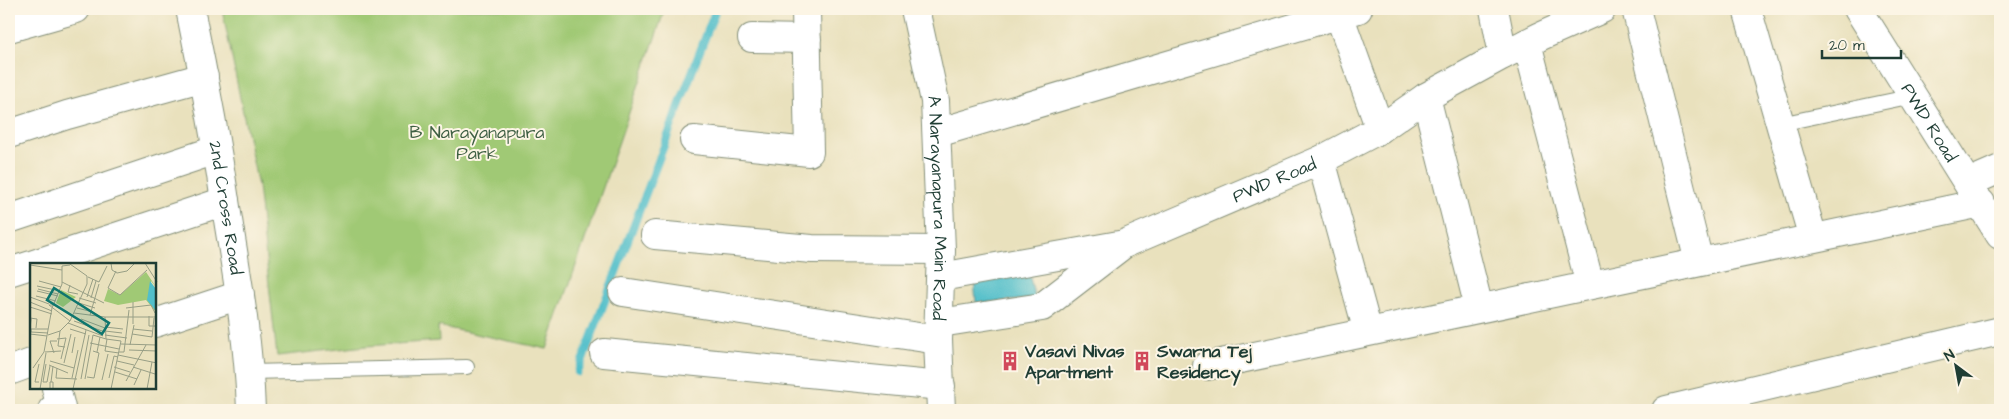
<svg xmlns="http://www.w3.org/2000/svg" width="2009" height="419" font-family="'Architects Daughter',sans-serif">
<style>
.green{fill:#a0c975;stroke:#608354}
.water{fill:#52bfca;stroke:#387e7f}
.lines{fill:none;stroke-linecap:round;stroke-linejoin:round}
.stream{stroke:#52bfca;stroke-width:8}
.lane-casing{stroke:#848f78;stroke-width:16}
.street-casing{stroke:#848f78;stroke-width:30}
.secondary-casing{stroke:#848f78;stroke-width:30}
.lane{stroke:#fff;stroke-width:14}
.street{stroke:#fff;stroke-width:28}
.secondary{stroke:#fff;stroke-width:28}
.labels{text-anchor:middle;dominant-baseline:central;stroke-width:4;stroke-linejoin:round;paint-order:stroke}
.street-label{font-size:18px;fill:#1f3d34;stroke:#fcf5e5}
.park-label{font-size:18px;fill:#3f6044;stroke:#fcf5e5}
.poi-label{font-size:18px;font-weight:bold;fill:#1f3d34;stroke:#fcf5e5;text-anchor:start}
.inset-road{fill:none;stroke:#989f86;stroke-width:1}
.view{fill:#0f766e;fill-opacity:0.15;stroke:#0f766e;stroke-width:2.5}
.inset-edge{fill:none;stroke:#1f3d34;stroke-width:2.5}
</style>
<rect width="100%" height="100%" fill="#fcf5e5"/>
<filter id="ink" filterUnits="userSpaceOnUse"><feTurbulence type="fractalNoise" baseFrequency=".02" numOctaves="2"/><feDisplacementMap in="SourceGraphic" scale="10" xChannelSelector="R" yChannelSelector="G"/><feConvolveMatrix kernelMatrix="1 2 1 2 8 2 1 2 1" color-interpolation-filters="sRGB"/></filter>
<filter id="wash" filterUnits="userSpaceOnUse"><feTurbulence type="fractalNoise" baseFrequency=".0096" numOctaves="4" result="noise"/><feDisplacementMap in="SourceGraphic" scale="20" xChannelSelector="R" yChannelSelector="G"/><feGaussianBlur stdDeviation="1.12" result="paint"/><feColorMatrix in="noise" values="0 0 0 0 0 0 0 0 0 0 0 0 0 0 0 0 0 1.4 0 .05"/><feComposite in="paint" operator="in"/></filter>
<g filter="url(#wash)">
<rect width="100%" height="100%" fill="#e9e1bd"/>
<!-- green -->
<path class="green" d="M222 9H665L547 349 438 326 439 341 366 346 277 356 258 186Z"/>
<!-- water -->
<path class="water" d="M1027 265 1035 299 976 303 974 280Z"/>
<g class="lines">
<!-- stream -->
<path class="stream" d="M578 372 716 9"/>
</g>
</g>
<g filter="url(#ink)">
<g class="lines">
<defs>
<path id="lane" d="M1780 124 1913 96
M250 372 467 367"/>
<path id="street" d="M1337 9 1380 129
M1494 9 1503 55
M1636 9 1699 262
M1747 9 1813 238
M9 28 76 9
M752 38 807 39
M1527 43 1590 285
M1426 97 1479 308
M937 133 1358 9
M9 134 67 115 204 77
M694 140 809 152 806 9
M1321 160 1368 332
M1968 183 2000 169
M9 219 216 150
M655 235 812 249 941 250
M34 264 225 201
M9 272 31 265
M623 292 938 340
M155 323 240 295
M604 353 941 386
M1207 366 1981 203
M9 371 31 363
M52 410 61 408 56 388
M1666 410 2000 331"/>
<g id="secondary">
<path id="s1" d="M190 9C205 81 218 153 229 226 239 287 249 348 251 410"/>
<path id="s2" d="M915 9 935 101 941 250 938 340 941 410"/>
<path id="s3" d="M1858 9 2000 235"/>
<path d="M941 277 1119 245"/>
<path id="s4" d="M940 323 1042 307 1124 244 1321 160 1380 129 1426 97 1503 55 1541 36 1602 9"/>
</g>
</defs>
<!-- lane casing -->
<use href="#lane" class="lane-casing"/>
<!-- street casing -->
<use href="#street" class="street-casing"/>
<!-- secondary casing -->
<use href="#secondary" class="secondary-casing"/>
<!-- lane -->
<use href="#lane" class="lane"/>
<!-- street -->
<use href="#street" class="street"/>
<!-- secondary -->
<use href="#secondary" class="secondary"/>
</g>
</g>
<!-- icons -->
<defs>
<symbol id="building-bare" viewBox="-9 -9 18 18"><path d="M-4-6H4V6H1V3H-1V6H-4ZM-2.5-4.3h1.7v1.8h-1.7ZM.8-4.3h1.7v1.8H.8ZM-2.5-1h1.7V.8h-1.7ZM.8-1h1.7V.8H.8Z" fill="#d1495b" stroke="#fcf5e5" stroke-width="2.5" paint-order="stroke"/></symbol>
</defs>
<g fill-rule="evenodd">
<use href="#building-bare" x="996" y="347" width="28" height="28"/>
<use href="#building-bare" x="1128" y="347" width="28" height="28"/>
</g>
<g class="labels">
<!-- street labels -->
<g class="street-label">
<text stroke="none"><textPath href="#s3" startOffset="134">PWD Road</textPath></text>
<text stroke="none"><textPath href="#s4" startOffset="370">PWD Road</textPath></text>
<text stroke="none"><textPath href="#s1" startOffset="202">2nd Cross Road</textPath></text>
<text stroke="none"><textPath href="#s2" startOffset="201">A Narayanapura Main Road</textPath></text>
</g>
<!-- park labels -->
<g class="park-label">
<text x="477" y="132">B Narayanapura<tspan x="477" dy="21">Park</tspan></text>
</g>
<!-- poi labels -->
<g class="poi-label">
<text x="1025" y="351">Vasavi Nivas<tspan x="1025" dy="21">Apartment</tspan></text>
<text x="1157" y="351">Swarna Tej<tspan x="1157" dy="21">Residency</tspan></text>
</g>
</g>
<!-- overview -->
<g transform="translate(30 263)">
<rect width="126" height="126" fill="#e9e1bd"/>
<path d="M116 9 126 24 121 18V38L126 44V41V49L116 37 88 42 74 38 78 26 90 32ZM31 27 46 34 33 44 26 40Z" fill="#a0c975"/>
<path d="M120 18 126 26 125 47 117 37Z" fill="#52bfca"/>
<path class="inset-road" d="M81 0 82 7 87 10 97 8 105 0M115 0 127 19M0 2 32 7M86 8 78 25 90 32 117 7M58 14 69 19 77 3M9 18 31 24M32 19 74 40M40 22 38 29 48 31M7 23 30 28M8 26 28 31M7 28 28 33M6 33 26 38M0 34 19 41M57 34 63 16M49 35 66 40M61 35 66 18M0 39 22 48M103 39V61M49 40 65 45M24 42H19L40 58M0 44 22 51M47 45 63 49M96 45 121 42 125 50M44 50 75 54 76 76 91 78 81 126M60 52 69 21M119 53V63H127M75 54H127M0 55 7 56 6 65M1 56 0 66H18M51 56 75 65M44 58 75 69M38 60 73 73M75 64 93 66M1 66V69L18 70M40 66 56 71M103 66 122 68M30 68 28 83 35 84M75 68 92 70M0 71 17 73M102 71 122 74 124 55M18 72 30 68 40 58 57 21V13L40 1M75 72 97 75M27 76 36 75 31 96M77 76 75 88 89 90M60 80 89 86M91 81 127 82M100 82 104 62M99 87 127 88M15 89 31 88M67 89 70 74M89 89H94L99 47M24 90 20 78H27M42 90 45 74M88 92 127 100M20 98 44 105M87 98 104 102M34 100 41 71M9 101 5 119H9M16 101 13 119H17L20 103M19 102 38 110M84 104 100 109M103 104 125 111M3 105 14 89 22 45 32 21V3L40 2M27 105 26 115 47 116M85 109 107 116M57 114 64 115 69 90 63 88M42 115 48 87M79 115 84 93 88 94M51 116 59 72M55 116 63 72 76 76M72 117 78 91M96 118 116 82M21 119 23 103M104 122 111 107M10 126 16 90M20 126V119H23V126M43 126 56 67M117 126 122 99"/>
<path class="view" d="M24 25 79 60 72 71 17 37Z"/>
<rect width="126" height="126" class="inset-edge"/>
</g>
<!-- margin -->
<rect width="2009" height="419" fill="none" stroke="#fcf5e5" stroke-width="30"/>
<!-- north arrow -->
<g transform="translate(1956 366) rotate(328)" stroke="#fcf5e5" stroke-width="4" paint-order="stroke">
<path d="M0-4L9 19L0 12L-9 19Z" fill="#1f3d34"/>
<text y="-8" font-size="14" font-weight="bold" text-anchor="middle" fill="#1f3d34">N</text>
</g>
<!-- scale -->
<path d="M1822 50v8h79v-8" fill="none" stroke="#1f3d34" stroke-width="2.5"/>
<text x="1829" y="50" font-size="15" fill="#1f3d34" stroke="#fcf5e5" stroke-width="4" paint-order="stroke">20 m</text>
</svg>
